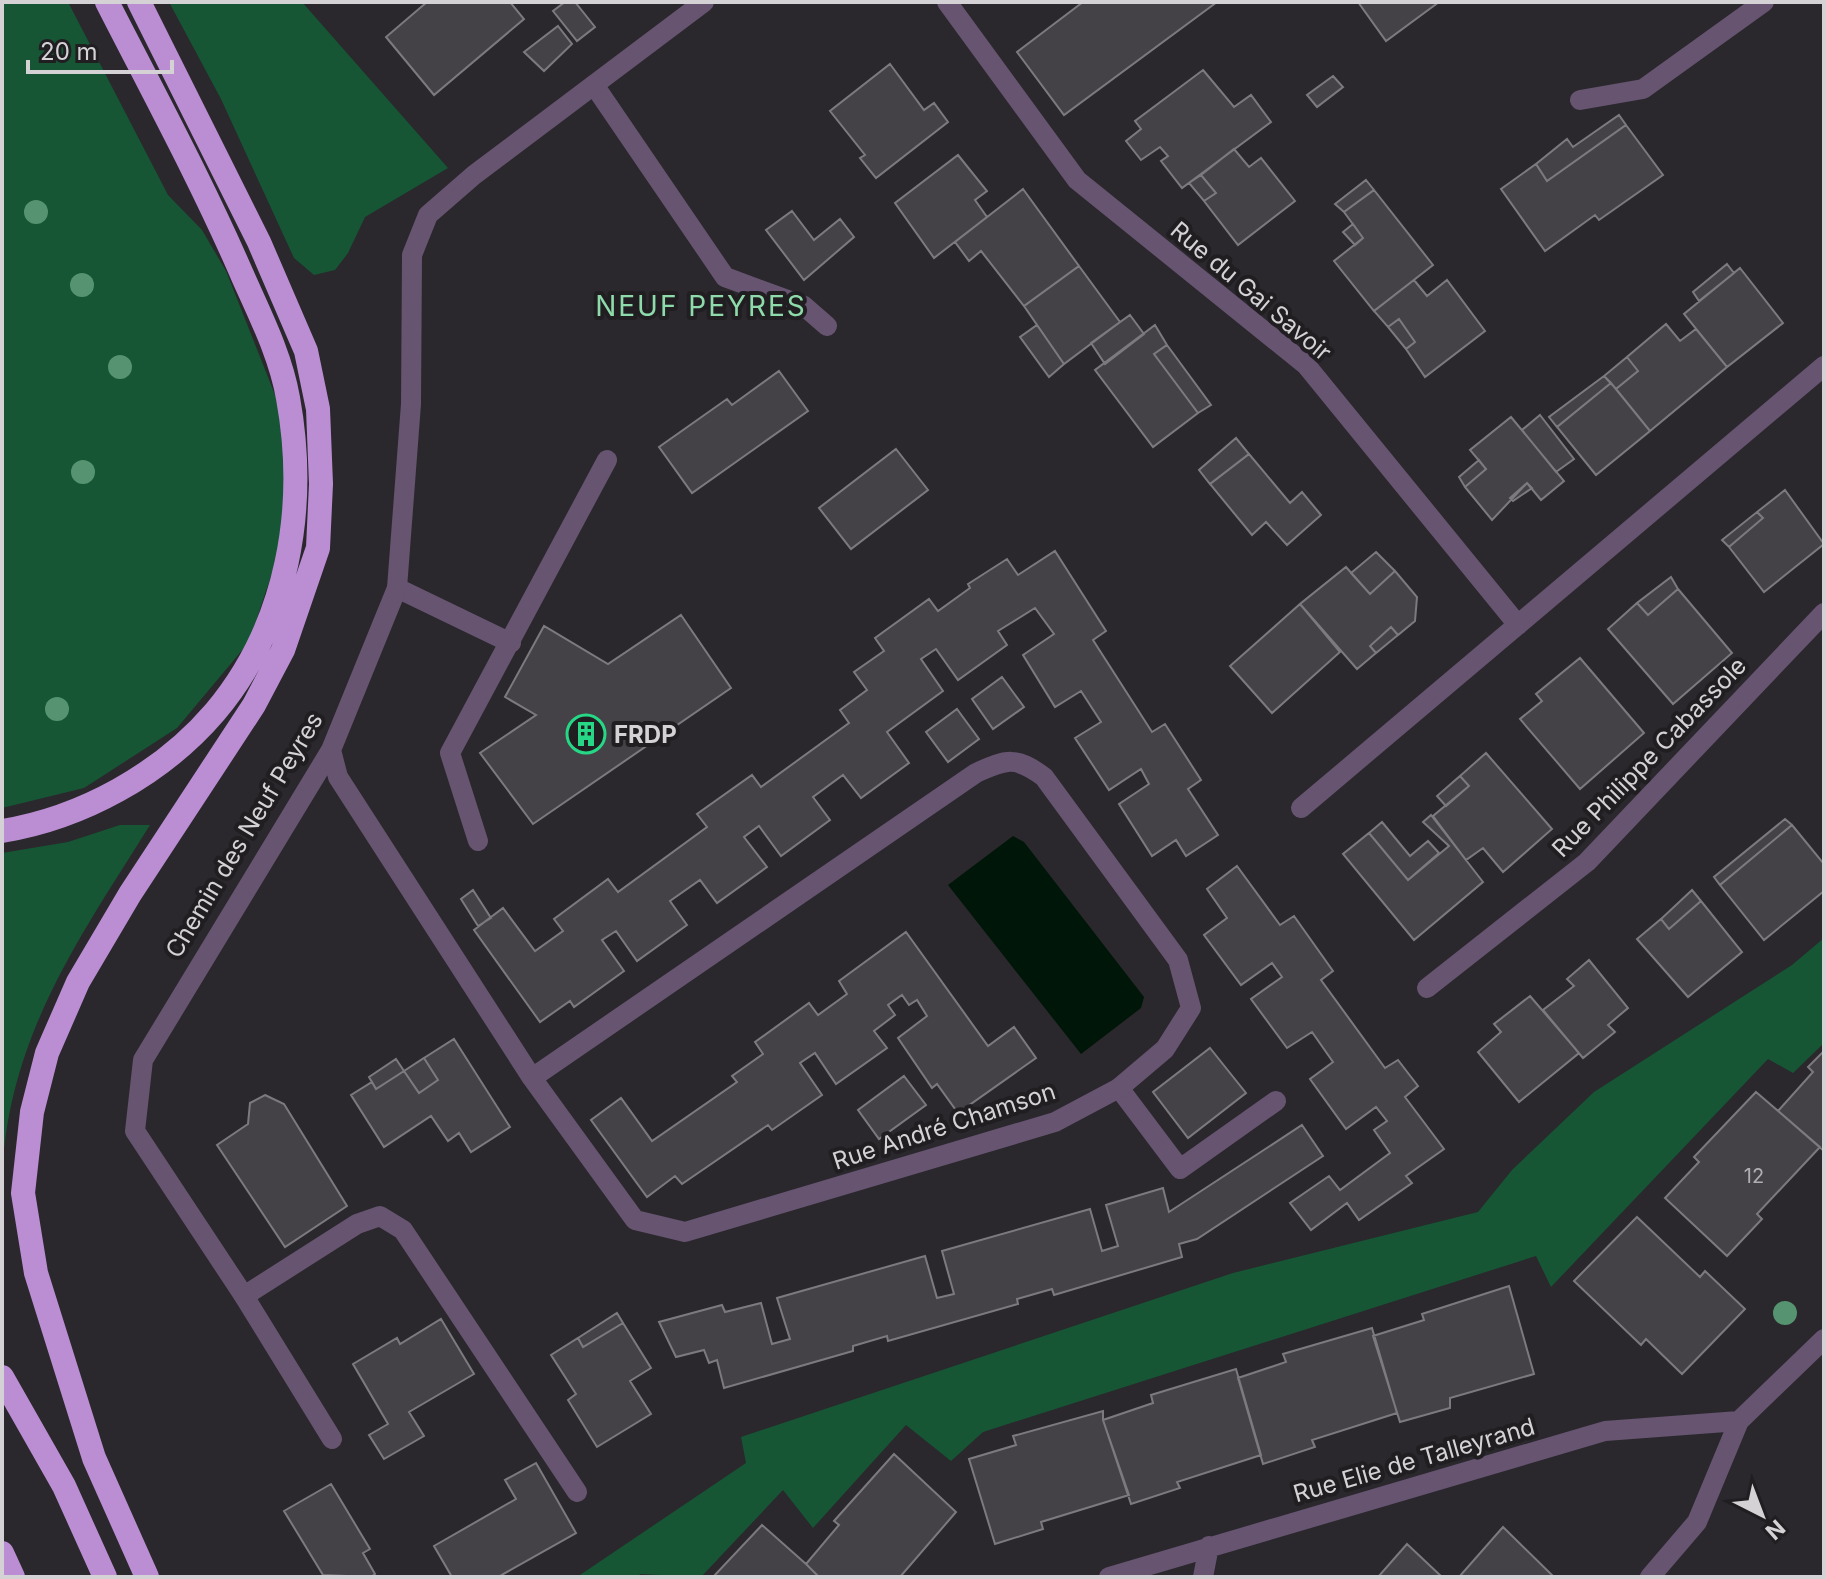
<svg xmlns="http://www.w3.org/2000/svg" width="1826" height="1579" font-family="Inter,sans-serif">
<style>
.green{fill:#165635}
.water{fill:#001608}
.building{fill:#454247;stroke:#7d7a7f;stroke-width:2}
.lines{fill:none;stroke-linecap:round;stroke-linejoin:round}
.lane{stroke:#665471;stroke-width:20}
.street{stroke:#665471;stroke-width:20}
.highway{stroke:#bb8ed4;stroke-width:24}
.tree{fill:#569471}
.labels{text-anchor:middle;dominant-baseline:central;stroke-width:8;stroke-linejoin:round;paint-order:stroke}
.number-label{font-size:20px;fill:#b0aeb2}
.street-label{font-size:24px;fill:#d4d2d5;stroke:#211e22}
.poi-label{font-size:24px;font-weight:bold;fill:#d4d2d5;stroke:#211e22;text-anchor:start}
.quarter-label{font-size:28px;letter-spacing:2px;fill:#8edaab;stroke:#211e22}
</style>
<rect width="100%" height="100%" fill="#2a282c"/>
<!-- green -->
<path class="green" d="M2 2H68L168 195 202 230 226 271 283 415 285 534 249 642 177 728 84 788 2 808Z
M169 2H302L448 168 365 217 348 253 335 270 314 275 294 258 221 99Z
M120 825H150C78 940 7 1039 2 1179V853L68 842Z
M1824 938V1043L1793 1073 1768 1059 1551 1287 1536 1256 983 1432 951 1461 906 1425 813 1528 783 1490 701 1577 640 1574 638 1577H577L746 1463 741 1437 1233 1273 1478 1212 1512 1170 1594 1092 1792 965Z"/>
<!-- water -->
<path class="water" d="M1013 836 1024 842 1144 997 1141 1008 1081 1054 948 885Z"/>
<!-- building -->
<path class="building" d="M427 2H510L524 19 434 95 386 37Z
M565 2H575L595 27 577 41 553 11Z
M1083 2H1217L1064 115 1017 52Z
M1358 2H1439L1386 41Z
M558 26 572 44 544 71 524 52Z
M890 64 924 110 934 103 948 122 876 178 860 158 865 155 830 111Z
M1203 70 1234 107 1251 95 1271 122 1182 188 1161 161 1168 156 1160 147 1141 160 1126 141 1141 129 1135 121Z
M1333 76 1343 87 1317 107 1307 95Z
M1619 115 1626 125 1547 181 1536 164 1567 139 1573 147Z
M1626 125 1663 175 1599 220 1595 215 1545 251 1501 189 1536 164 1547 181Z
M1234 149 1249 167 1261 158 1295 201 1238 245 1204 201 1216 193 1201 175Z
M958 155 987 191 975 200 987 217 934 258 895 203Z
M1201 175 1216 193 1204 201 1189 183Z
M1366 180 1374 190 1344 212 1335 204Z
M1023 189 1079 266 1024 306 981 251 969 261 955 242Z
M1374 190 1433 265 1374 311 1334 261 1363 238 1344 212Z
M792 211 814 240 840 219 854 237 804 280 766 230Z
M1353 224 1363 238 1355 245 1343 232Z
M1727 264 1734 273 1699 301 1693 292Z
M1079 266 1120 322 1064 364 1024 306Z
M1740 268 1783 323 1727 367 1684 314Z
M1414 280 1427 296 1447 280 1485 331 1425 377 1406 349 1415 342 1399 319 1388 327 1374 311Z
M1130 315 1144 334 1105 364 1091 343Z
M1399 319 1415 342 1406 349 1388 327Z
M1666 324 1680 341 1696 329 1727 367 1650 431 1616 389 1638 371 1627 357Z
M1037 325 1064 364 1049 377 1020 337Z
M1155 325 1167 345 1154 354 1198 413 1153 447 1095 370Z
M1167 345 1211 405 1198 413 1154 354Z
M1627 357 1638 371 1616 389 1604 376Z
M779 371 808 411 692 493 659 447 727 399 732 405Z
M1604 376 1611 383 1557 427 1549 417Z
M1611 383 1650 431 1596 475 1557 427Z
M1540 415 1574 459 1556 472 1522 430Z
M1511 417 1564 481 1541 500 1527 483 1492 520 1465 487 1486 469 1470 450Z
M1236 438 1249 454 1210 484 1199 470Z
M896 449 928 490 851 549 819 508Z
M1249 454 1290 503 1302 492 1321 515 1287 545 1266 522 1252 535 1210 484Z
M1479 460 1486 469 1465 487 1459 477Z
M1527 483 1532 488 1513 501 1510 498Z
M1785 490 1824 544 1764 592 1729 547 1763 518 1757 512Z
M1757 512 1763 518 1729 547 1722 540Z
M1055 551 1106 631 1093 640 1152 732 1165 724 1201 780 1188 789 1218 835 1186 856 1176 840 1152 856 1119 804 1149 784 1141 769 1109 790 1075 738 1101 722 1081 691 1055 707 1023 655 1054 634 1035 608 998 631 1007 645 958 680 936 649 921 659 943 691 887 732 909 763 861 798 843 775 813 797 830 820 781 856 759 826 744 837 767 867 717 903 700 880 670 901 687 925 637 961 616 931 602 940 624 971 574 1007 570 1001 540 1022 474 930 503 908 535 951 563 931 554 919 608 879 618 892 707 827 697 814 752 775 761 787 849 723 840 710 867 690 854 672 884 651 875 638 929 599 938 611 970 588 968 584 1007 559 1018 575Z
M1376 552 1395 571 1370 594 1351 573Z
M1346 567 1370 594 1395 571 1417 597 1415 621 1398 635 1391 627 1370 646 1376 653 1357 669 1300 604Z
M1671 577 1678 589 1648 615 1637 603Z
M1678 589 1732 653 1673 704 1608 629 1637 603 1648 615Z
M1300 604 1340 652 1272 713 1230 666Z
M681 615 731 688 533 824 480 753 536 715 505 697 544 626 608 664Z
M1391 627 1398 635 1376 653 1370 646Z
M1580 658 1644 733 1580 789 1520 719 1542 701 1536 694Z
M1002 677 1024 707 993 729 972 699Z
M957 709 979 739 948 762 926 732Z
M1486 753 1552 829 1503 872 1483 848 1466 860 1433 816 1469 786 1460 776Z
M1460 776 1469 786 1446 806 1437 796Z
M1431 815 1483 882 1414 940 1343 854 1369 833 1408 880 1449 846 1423 822Z
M1785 819 1792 825 1720 885 1714 877Z
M1382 822 1410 856 1428 841 1439 853 1408 880 1369 833Z
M1792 825 1824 864V891L1764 940 1720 885Z
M1237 866 1280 925 1294 916 1333 971 1321 980 1385 1068 1398 1060 1418 1086 1405 1097 1444 1149 1406 1176 1412 1183 1359 1220 1347 1203 1311 1230 1290 1203 1329 1176 1340 1190 1390 1153 1374 1130 1387 1121 1376 1107 1346 1129 1310 1079 1333 1062 1312 1032 1287 1048 1251 999 1282 977 1272 963 1241 985 1204 935 1227 918 1207 889Z
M473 890 491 918 478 926 461 899Z
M1692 890 1701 901 1669 929 1661 919Z
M1701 901 1742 952 1688 997 1637 939 1661 919 1669 929Z
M906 932 988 1046 1014 1027 1036 1058 958 1113 937 1084 932 1088 898 1038 927 1016 917 1000 909 1005 902 995 888 1005 895 1015 874 1031 887 1048 836 1084 815 1053 800 1063 822 1095 772 1130 768 1125 682 1184 675 1176 647 1197 591 1120 621 1098 652 1141 737 1082 732 1076 763 1054 755 1042 809 1003 818 1015 847 994 839 981Z
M1589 960 1628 1008 1608 1025 1615 1032 1583 1058 1543 1010 1574 986 1567 979Z
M1530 996 1579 1053 1519 1102 1478 1052 1501 1032 1494 1024Z
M454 1039 510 1127 471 1152 459 1133 448 1141 431 1116 384 1147 351 1095 372 1082 376 1089 404 1071 419 1093 438 1080 424 1058Z
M1210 1048 1246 1093 1188 1138 1153 1092Z
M1824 1051V1151L1778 1111 1813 1072 1808 1067Z
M424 1058 438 1080 419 1093 404 1071Z
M396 1059 404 1071 376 1089 369 1077Z
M904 1076 926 1105 879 1139 858 1110Z
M1756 1092 1820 1147 1757 1214 1762 1219 1727 1256 1665 1198 1699 1162 1694 1157Z
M265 1095 284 1104 347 1206 285 1247 217 1145 248 1124 250 1103Z
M1302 1125 1323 1156 1197 1239 1179 1244 1182 1257 1054 1295 1052 1289 1017 1299 1018 1304 888 1341 887 1336 853 1346V1351L724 1388 717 1360 709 1363 704 1350 676 1357 659 1322 722 1305 725 1312 761 1303 772 1344 790 1339 777 1298 925 1256 937 1298 954 1294 942 1251 1090 1209 1102 1251 1118 1246 1106 1205 1163 1188 1169 1212Z
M1637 1217 1700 1277 1705 1271 1745 1309 1682 1374 1646 1339 1641 1345 1574 1281Z
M1509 1286 1534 1374 1450 1398V1408L1400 1422 1373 1336 1424 1320 1422 1314Z
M617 1313 623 1323 583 1347 578 1338Z
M441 1319 474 1374 409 1412 424 1436 384 1459 369 1435 388 1424 353 1364 397 1338 400 1344Z
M623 1323 651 1368 630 1381 651 1414 597 1447 568 1400 576 1394 551 1355 578 1338 583 1347Z
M1372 1328 1397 1413 1312 1440 1315 1447 1263 1464 1238 1378 1286 1362 1283 1354Z
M1236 1369 1261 1455 1177 1482 1180 1488 1131 1504 1103 1420 1153 1403 1151 1395Z
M1103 1411V1420L1129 1495 1041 1522 1043 1529 995 1544 969 1459 1016 1445 1013 1436Z
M894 1454 956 1512 900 1577H819L806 1564 839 1525 834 1521Z
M536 1463 576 1533 498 1577H452L434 1546 516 1499 505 1480Z
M331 1484 370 1549 363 1553 375 1574 371 1577 323 1575 284 1511Z
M762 1525 806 1564 819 1577H713Z
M1503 1527 1554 1577H1459Z
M1407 1544 1442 1577H1378Z"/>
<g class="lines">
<!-- lane -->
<path class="lane" d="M594 85 725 277 804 306 827 326
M1580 100 1643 89 1764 2
M397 588 511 643
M478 841 450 753 607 460
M1119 1088 1180 1169 1276 1101
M244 1296 357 1224 380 1216 403 1230 577 1492"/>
<!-- street -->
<path class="street" d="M947 2 1077 180 1306 365 1518 625
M331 750 338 777 532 1078 635 1220 685 1232 1055 1122 1119 1088 1165 1049 1191 1008 1178 960 1044 777C1016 756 1007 759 976 773L532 1078
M1301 808 1824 366
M1427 988 1587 862 1824 613
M332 1439 244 1296 135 1131 143 1060 331 750 397 588 411 404 412 255 428 215 474 175 704 2
M1109 1577 1605 1431 1739 1421
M1203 1577 1209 1546
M1650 1577 1697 1522 1739 1421 1824 1339"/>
<!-- highway -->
<path class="highway" d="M139 2 259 242 306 351 318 409 321 484 318 548 283 650 254 705 130 894 78 982 47 1053 32 1112 23 1193 36 1273 94 1458 147 1577
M2 831C82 818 162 774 215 712 288 625 308 508 288 398 281 357 261 317 244 279 203 184 154 94 107 2
M2 1377 64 1486 105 1577
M2 1553 13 1577"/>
</g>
<!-- trees -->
<g class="tree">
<circle cx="36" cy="212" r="12"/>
<circle cx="82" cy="285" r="12"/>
<circle cx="120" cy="367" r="12"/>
<circle cx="83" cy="472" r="12"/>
<circle cx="57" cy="709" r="12"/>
<circle cx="1785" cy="1313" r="12"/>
</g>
<!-- icons -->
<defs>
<symbol id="building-ring" viewBox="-11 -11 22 22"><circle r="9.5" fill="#211e22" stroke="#26d886" stroke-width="1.5"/><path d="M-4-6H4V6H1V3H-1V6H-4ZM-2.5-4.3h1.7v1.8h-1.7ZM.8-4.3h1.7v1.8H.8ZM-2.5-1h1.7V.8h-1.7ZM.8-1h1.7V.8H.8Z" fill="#26d886"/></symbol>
</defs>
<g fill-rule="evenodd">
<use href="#building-ring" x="564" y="712" width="44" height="44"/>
</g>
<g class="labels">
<!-- number labels -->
<g class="number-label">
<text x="1754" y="1176">12</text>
</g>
<!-- street labels -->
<g class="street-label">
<text transform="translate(1251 291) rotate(40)">Rue du Gai Savoir</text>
<text transform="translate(1649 757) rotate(-46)">Rue Philippe Cabassole</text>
<text transform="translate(244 835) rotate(-59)">Chemin des Neuf Peyres</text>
<text transform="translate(944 1126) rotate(-18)">Rue André Chamson</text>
<text transform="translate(1414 1460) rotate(-16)">Rue Elie de Talleyrand</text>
</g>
<!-- poi labels -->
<g class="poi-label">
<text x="614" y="734">FRDP</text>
</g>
<!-- quarter labels -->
<g class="quarter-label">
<text x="701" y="306">NEUF PEYRES</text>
</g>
</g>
<!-- border -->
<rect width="1826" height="1579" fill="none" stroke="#d4d2d5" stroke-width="8"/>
<!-- north arrow -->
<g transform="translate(1762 1515) rotate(138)" stroke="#211e22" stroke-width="6" paint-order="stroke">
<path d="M0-6L14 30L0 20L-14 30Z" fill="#d4d2d5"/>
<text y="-12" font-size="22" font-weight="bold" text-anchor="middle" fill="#d4d2d5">N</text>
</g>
<!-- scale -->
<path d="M28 60v12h144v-12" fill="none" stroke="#d4d2d5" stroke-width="4"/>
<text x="40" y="60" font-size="24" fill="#d4d2d5" stroke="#211e22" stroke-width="6" paint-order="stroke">20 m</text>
</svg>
